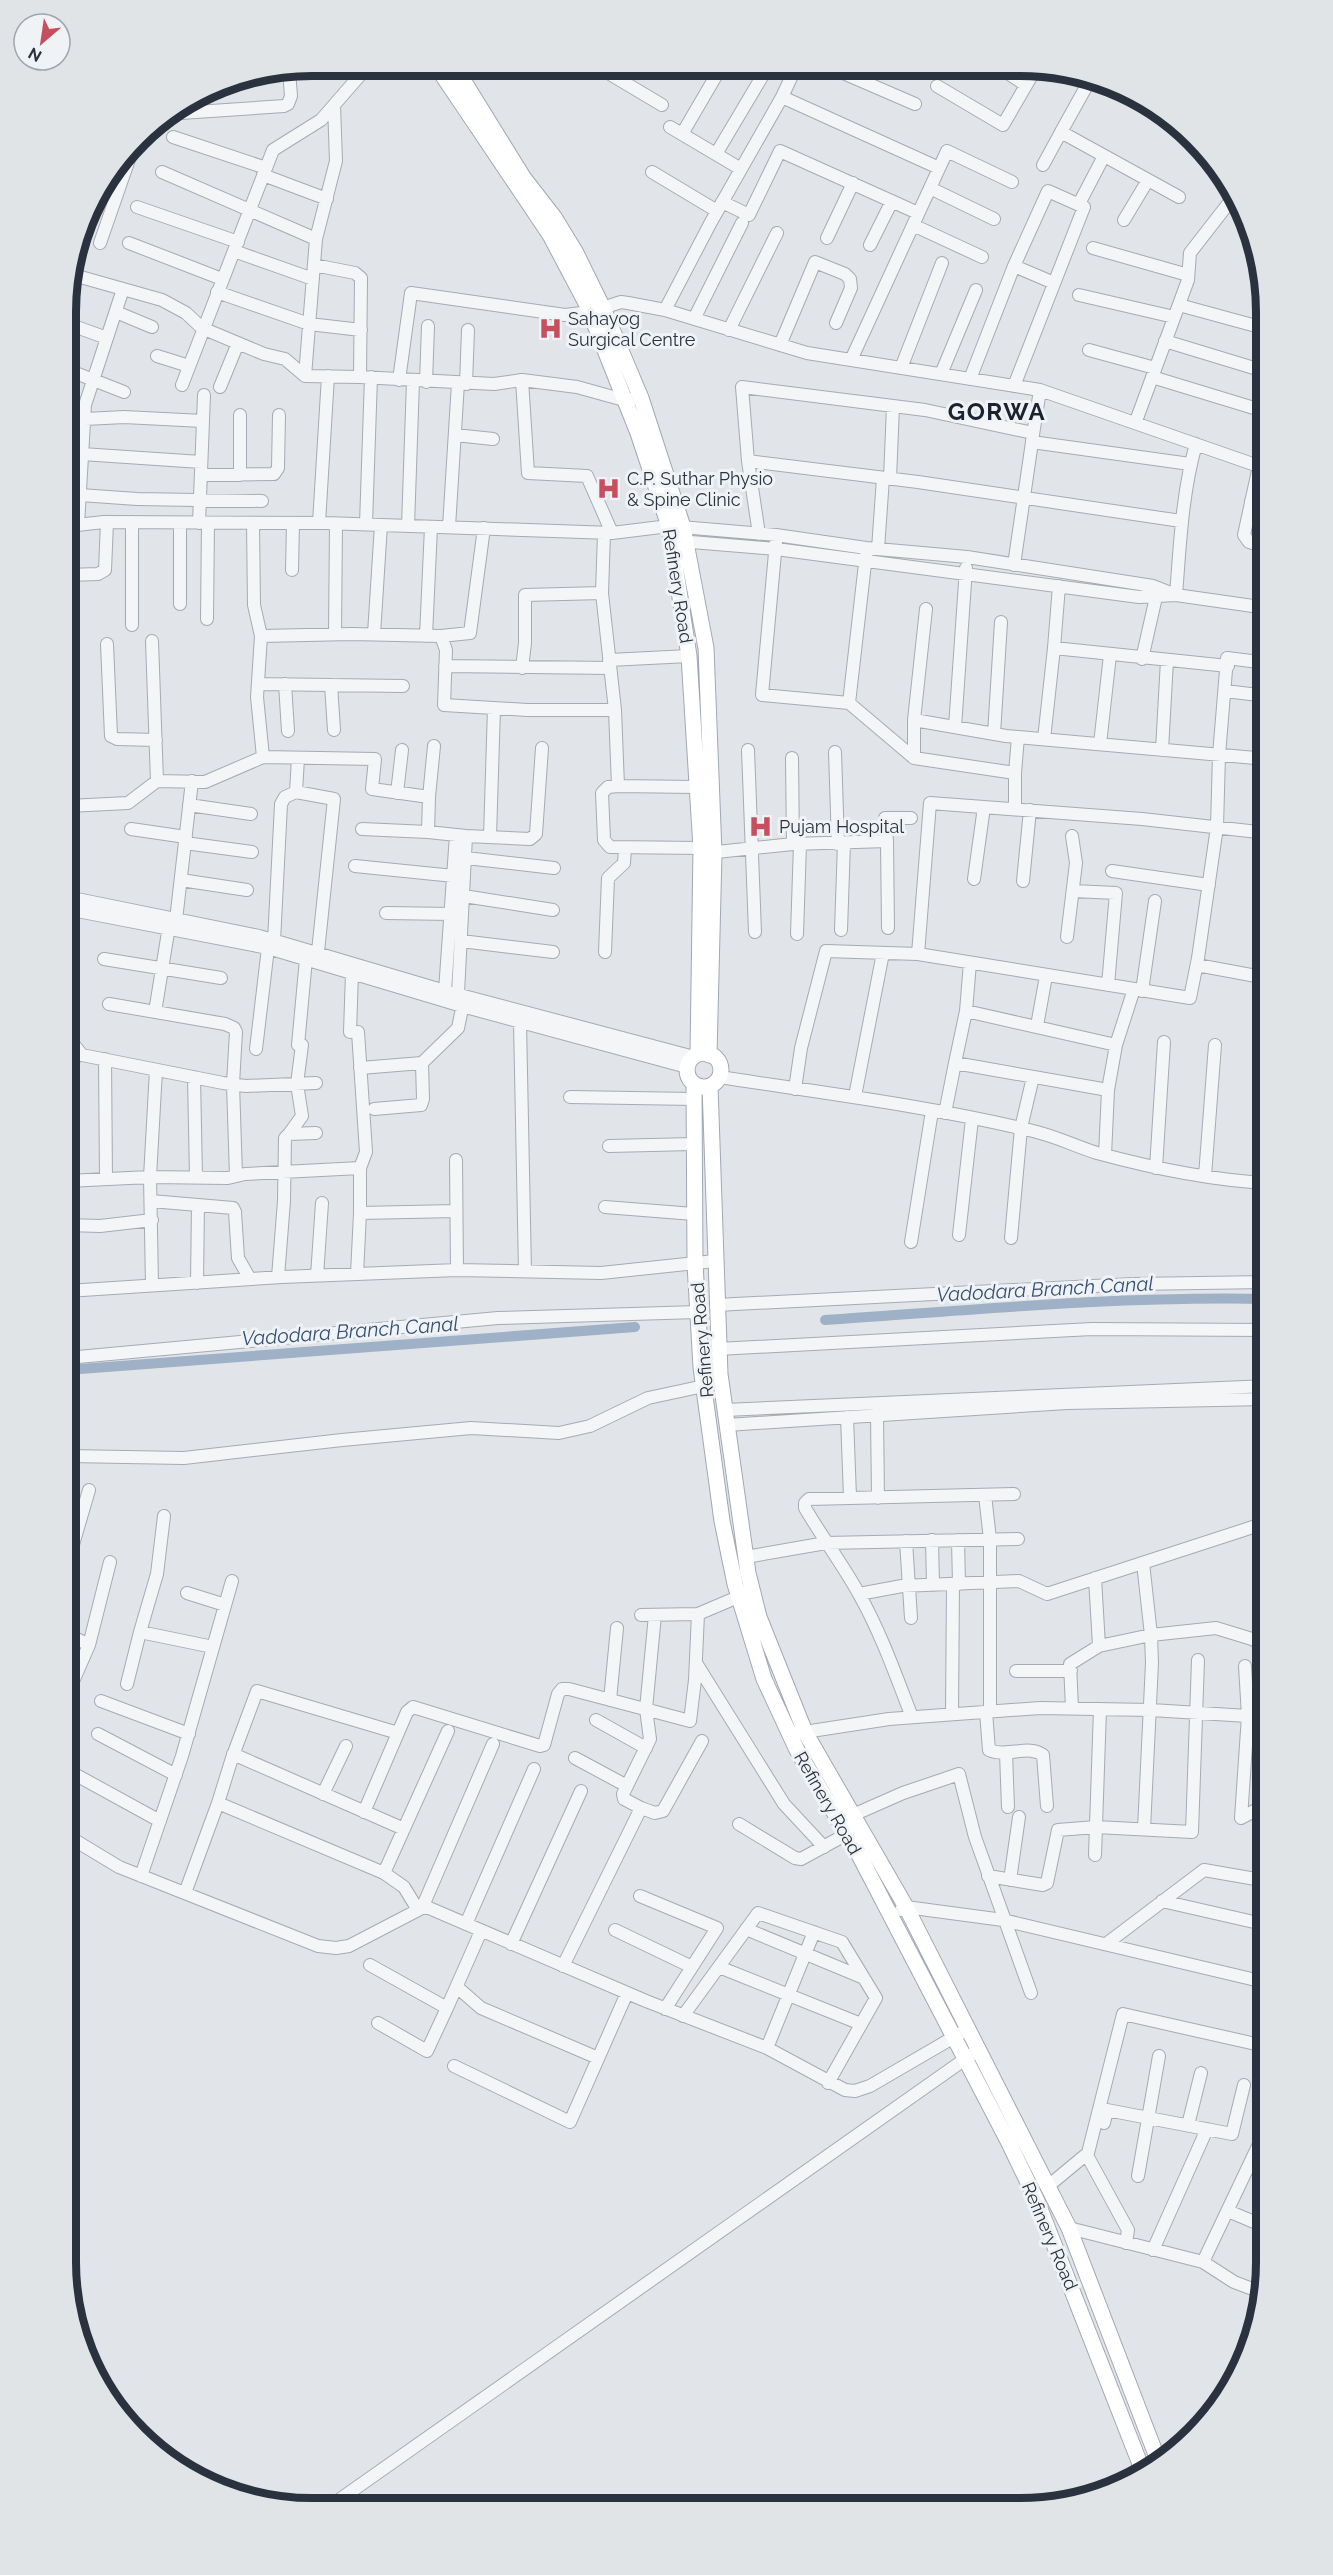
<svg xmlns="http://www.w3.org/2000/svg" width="1333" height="2575" font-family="Raleway,sans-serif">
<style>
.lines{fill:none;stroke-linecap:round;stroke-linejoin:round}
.canal{stroke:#9eb1c6;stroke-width:10}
.minor-casing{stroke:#a6abb3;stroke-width:14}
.major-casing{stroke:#a1a8b4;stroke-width:17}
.minor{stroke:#f3f5f7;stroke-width:12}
.major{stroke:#fff;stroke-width:15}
.labels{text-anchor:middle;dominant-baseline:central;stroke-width:6;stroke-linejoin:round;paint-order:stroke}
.poi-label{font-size:18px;fill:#2a323f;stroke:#f0f3f6;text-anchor:start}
.street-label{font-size:18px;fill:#2a323f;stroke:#f0f3f6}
.water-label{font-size:20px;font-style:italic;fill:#375071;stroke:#f0f3f6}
.district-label{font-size:24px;font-weight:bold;letter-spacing:1.5px;fill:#1c2330;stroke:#f0f3f6}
.rim{fill:none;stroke:#2a323f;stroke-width:8}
</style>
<rect width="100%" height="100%" fill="#e1e4e9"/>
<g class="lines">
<!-- canal -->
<path class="canal" d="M825 1320C972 1310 1119 1296 1267 1299
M67 1370 635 1327"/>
<defs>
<path id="minor" d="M600 68 662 105
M675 68 684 73
M834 69 915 104
M1003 70 1026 85
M1091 78 1061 132 1179 197
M1110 85 1155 109
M937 86 1003 125 1035 70
M782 97 939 168
M181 113 284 106 288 104 291 96 289 71
M670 127 741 169
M682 134 720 69
M173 137 266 168
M716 154 763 75
M1043 165 1061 132
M162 172 316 239
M652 172 717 211
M124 174 132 151
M263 175 327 199
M930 188 994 219
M1081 200 1104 156
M722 202 749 215 780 151 918 213
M137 207 238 242
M1124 220 1148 180
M913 225 982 257
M827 238 853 183
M100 243 124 174 116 171
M129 243 222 279
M870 245 892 201
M1093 248 1188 275
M234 251 313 279
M314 265 355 273 361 278 360 377
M1014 266 1054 283
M70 274 162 300 186 313 202 328 264 354 285 359 305 376 360 377 494 384 522 380 577 387 624 400 641 398
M217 292 309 324 361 330
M1079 295 1174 317
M1179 305 1267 329
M665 310 711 222 782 97 795 69
M116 312 152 327
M694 319 742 223
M68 324 107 338
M729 330 777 233
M1165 341 1267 372
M780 345 815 262 845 274 850 279 851 288 836 323
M1089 350 1155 368
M157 356 189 366
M851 360 947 151 1012 182
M901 368 942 263
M68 370 124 392
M941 374 976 290
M305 376 316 239 336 161 334 105
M1152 377 1267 412
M970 379 1014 266 1048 191 1084 207 1014 386
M399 380 411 293 565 315 590 312 621 302 628 303 665 310 807 353 1040 390 1267 469
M522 380 528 473 587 476 612 533
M426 382 428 326
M466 384 468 330
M182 385 273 150 321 120 368 66
M220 387 238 343
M240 415V475
M85 419 124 417 203 421
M1136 421 1188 280 1190 253 1235 195
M455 435 493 439
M1032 441 1040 390
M82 454 201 462
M748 461 742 387 925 410 1033 433
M1259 466 1244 535 1249 542 1267 547
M201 475 274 474 278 468 279 415
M890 479 893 406
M80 495 137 499 262 501
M1251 501 1267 505
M132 522V625
M180 523V604
M199 523 204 395
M253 523 254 605 261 636
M319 523 328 376
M366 524 371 377
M78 525 85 405 123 289
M68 526 104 522 325 523 612 533 669 526 776 535 866 548 967 557 1153 586 1176 595
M408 526 413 381
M449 527 458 383
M759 534 748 461 918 482 1181 521
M679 541 776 549 1139 597 1176 595 1267 608
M776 542 762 695 849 703 866 555
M878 549 883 478
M1014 565 1032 442 1190 464
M292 570 293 523
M68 575 98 574 105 570 107 522
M602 593 604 533
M1176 595C1180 545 1182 493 1196 444
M207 619 208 523
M335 634 336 524
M374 634 381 525
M426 636 431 527
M441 636 470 633 484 528
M152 641 157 781
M107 644 111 736 117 739 156 740
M1054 648 1059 586
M1142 659 1156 597
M609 660 689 656
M445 666 610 668
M522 668 525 643V595L602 593 615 710 618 786 695 787
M258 684 403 686
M285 684 288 731
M331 685 334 730
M1225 691 1267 696
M849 703 914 758
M914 720 926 609
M955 727 966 568
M994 734 1001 622
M1044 739 1054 648 1228 666
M1100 744 1110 655
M748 750 755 932
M1162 750 1167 660
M835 752 838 844
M263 757 375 759 372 789 429 797 428 832 466 836 530 839 536 834 542 748
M298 758 296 792 334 799 317 961
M792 758 793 844
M1015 773 1018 737
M618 786 608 787 602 793 604 840 610 847 701 848
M397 793 402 750
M429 797 434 746
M189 805 251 814
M68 806 128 803 157 781 205 782 263 757 257 697 261 636 352 634 441 636 446 650 444 705 527 710H615
M1015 809V773L914 758V720L1006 736 1267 759
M131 829 186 837
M362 829 428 832
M490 837 494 708
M887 841 888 928
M185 843 252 852
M707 853 793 844 887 841 885 818H911
M466 858 554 868
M355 866 454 876
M1112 871 1209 885
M974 879 984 807
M181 880 247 890
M1023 881 1030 810
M1073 891 1116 893 1108 985
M464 896 553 910
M67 897 259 936 445 991 694 1057
M67 909 268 948 462 1006 687 1067
M386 913 452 914
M176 920 192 781
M841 930 844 843
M797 934 800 844
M1067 937 1076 863 1072 836
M274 941 281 804 285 797 296 792
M461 941 553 952
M605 952 608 878 624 863 625 848
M918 954 1190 998 1198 958
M104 959 221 978
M1267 978 1197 965 1217 827 1219 755 1227 658 1267 663
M445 991 456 835
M1142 991 1155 901
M458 993 466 836
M109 1004 225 1024 234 1028 236 1032 233 1084 236 1176
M966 1011 970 963
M155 1012 170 920
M520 1022 525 1271
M1037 1026 1046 976
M350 1032 352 973
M358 1032 366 1152 360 1168
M67 1036 82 1055 223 1083 246 1086 316 1083
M298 1045 306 959
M256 1049 268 948
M105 1059 106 1179
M360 1068 422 1063
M194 1077 196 1177
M719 1077C824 1093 929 1106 1033 1131 1055 1136 1075 1146 1097 1153 1152 1168 1209 1180 1267 1183
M795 1089 801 1048 826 951 918 954 930 803 1142 819 1267 833
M1108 1090 1116 1045 1134 989
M855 1096 883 953
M570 1097 694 1099
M374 1109 421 1105 423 1099 422 1063 458 1028 464 999
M945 1113 955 1063
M289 1134 302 1116 297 1084 302 1045
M609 1146 693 1144
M67 1152 69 1074 77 1051
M1105 1155 1108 1090 955 1063 966 1011 1116 1045
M456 1160 457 1270
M1156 1168 1164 1042
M1205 1176 1215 1045
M67 1181 150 1177 156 1070
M1260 1182 1267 1138
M151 1201 233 1208 235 1212 238 1258 250 1279
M605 1207 694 1214
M67 1225 100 1226 152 1220
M959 1235 972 1119
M1011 1238 1021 1128 1033 1077
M911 1242 932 1111
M357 1274 360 1213
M317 1276 322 1203
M278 1277 284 1201 285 1138 289 1134 316 1133
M197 1283 198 1205
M152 1285 150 1177 228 1178 245 1174 360 1168V1213L456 1211
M67 1291 282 1277 457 1270 601 1273 715 1261
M716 1305 1133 1284 1267 1282
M718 1349 1092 1329 1267 1330
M67 1358 498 1318 698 1312
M725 1410 1267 1386
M877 1415 878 1498
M847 1417 850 1497
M727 1425 1067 1403 1267 1399
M67 1456 184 1458 342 1440 471 1428 559 1433 590 1426 648 1398 704 1386
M985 1495 990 1539V1712
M932 1540 933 1585
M958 1540 959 1584
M906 1541 911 1618
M746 1557 826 1543 1018 1539
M1143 1563 1151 1635 1152 1663 1144 1829
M67 1565 89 1490
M1095 1578 1099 1646
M187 1593 225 1605
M859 1594 902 1586 1019 1581 1047 1594 1259 1525 1267 1515
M641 1615 698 1614
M140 1632 157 1574 164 1516
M89 1645 110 1562
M696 1663 784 1804 824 1847
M1245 1666 1248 1716
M1016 1671H1071
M127 1684 140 1632 213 1647
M67 1695 89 1645 67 1634
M610 1700 617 1628
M101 1701 189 1734
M1072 1708 1070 1664 1099 1646 1151 1635 1216 1628 1252 1639 1267 1647
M986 1712 989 1750C1006 1758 1029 1744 1043 1755L1047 1806
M952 1714 953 1584
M912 1717C896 1676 881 1633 859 1594 843 1565 822 1537 805 1508V1503L809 1499 1014 1494
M596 1720 646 1748
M398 1733 257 1691 232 1758 218 1803 384 1873 448 1731
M798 1733 889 1719 1040 1708 1151 1710 1248 1716 1241 1818
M98 1734 176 1775
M1006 1753 1008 1807
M233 1754 404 1829
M575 1758 627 1786
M67 1770 160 1821
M323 1794 346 1746
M641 1808 655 1813 663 1811 702 1741
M364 1812 407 1712 413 1707 540 1746 544 1745 558 1694 562 1689H569L690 1721 695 1680 698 1614 738 1597
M853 1815 903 1793 959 1774 975 1837 1031 1993
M1241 1818 1267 1804
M739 1824 795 1858 801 1859 847 1834
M66 1835 119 1867 318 1946 336 1948 349 1946 422 1908H429L646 2001 767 2048 845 2090 855 2091 870 2086 961 2033
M1095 1855 1100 1709
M384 1873 404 1887 418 1910
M141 1876 182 1756 232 1581
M988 1876 1043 1885 1047 1883 1058 1830 1096 1827 1192 1832 1198 1660
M1010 1880 1019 1817
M185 1893 218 1803
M640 1896 717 1928 665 2009
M1162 1901 1267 1925
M422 1908 493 1744
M901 1910 906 1907 1003 1920 1260 1981
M466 1924 534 1769
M746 1929 864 1978
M615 1930 692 1967
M511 1944 581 1791
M1106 1944 1204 1870 1267 1881
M370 1965 447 2008 481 1931
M563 1966 641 1808 624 1799 623 1794 650 1739 646 1709 655 1615
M719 1967 861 2024
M457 1987 481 2008 598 2058
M683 2016 758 1913 842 1942 876 1998 828 2083
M378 2023 427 2051 447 2008
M767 2048 814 1932
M454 2066 570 2122 627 1993
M1104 2123 1107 2110 1232 2134 1244 2085
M1188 2125 1201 2073
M1089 2159 1128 2230 1126 2243
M1138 2176 1159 2056
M1047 2187 1088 2153 1123 2014 1260 2045
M1228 2211 1266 2227
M1069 2228 1203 2262 1234 2282 1263 2293
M1153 2250 1207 2129
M1203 2262 1259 2144 1266 2112
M329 2507 978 2050"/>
<path id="major" d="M437 67 550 235 587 305 638 433 669 526 689 656 701 848 698 1054
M455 67 523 177 554 217 576 253 603 308 641 398 683 527 706 648 714 853 709 1055
M687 1070a17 17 0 1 1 34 0a17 17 0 1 1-34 0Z
M694 1084 695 1264 701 1367 722 1521 735 1584 764 1679 797 1750 856 1849 1008 2141 1037 2201 1144 2474
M710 1086 720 1374 748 1573 759 1617 805 1732 906 1907 1069 2228 1160 2465"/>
</defs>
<!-- minor casing -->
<use href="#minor" class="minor-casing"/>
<!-- major casing -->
<use href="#major" class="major-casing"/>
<!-- minor -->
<use href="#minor" class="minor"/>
<!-- major -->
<use href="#major" class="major"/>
</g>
<!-- icons -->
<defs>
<symbol id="hospital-bare" viewBox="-9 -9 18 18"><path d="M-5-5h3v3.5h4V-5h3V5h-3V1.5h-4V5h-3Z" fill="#c64e5f" stroke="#f0f3f6" stroke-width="2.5" paint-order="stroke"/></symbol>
</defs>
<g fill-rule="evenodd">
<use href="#hospital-bare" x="534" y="312" width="33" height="33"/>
<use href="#hospital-bare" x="592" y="472" width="33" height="33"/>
<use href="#hospital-bare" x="744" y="810" width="33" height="33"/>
</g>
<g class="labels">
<!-- poi labels -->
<g class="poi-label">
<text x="568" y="318">Sahayog<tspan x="568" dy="21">Surgical Centre</tspan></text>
<text x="627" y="478">C.P. Suthar Physio<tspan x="627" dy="21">&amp; Spine Clinic</tspan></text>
<text x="779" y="826">Pujam Hospital</text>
</g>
<!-- street labels -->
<g class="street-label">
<text transform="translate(678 586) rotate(81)">Refinery Road</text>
<text transform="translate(702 1340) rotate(-95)">Refinery Road</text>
<text transform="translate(828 1803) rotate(60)">Refinery Road</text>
<text transform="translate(1050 2236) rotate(67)">Refinery Road</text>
</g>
<!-- water labels -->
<g class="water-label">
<text transform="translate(1045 1289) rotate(-3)">Vadodara Branch Canal</text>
<text transform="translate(350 1331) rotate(-4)">Vadodara Branch Canal</text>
</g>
<!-- district labels -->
<g class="district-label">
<text x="997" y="411">GORWA</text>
</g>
</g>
<!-- crop -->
<path d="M0 0H1333V2575H0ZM312 76H1020A236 236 0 0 1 1256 312V2262A236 236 0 0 1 1020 2498H312A236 236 0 0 1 76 2262V312A236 236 0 0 1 312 76Z" fill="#e0e4e7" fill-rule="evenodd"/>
<path class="rim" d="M312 76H1020A236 236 0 0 1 1256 312V2262A236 236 0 0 1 1020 2498H312A236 236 0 0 1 76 2262V312A236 236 0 0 1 312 76Z"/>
<!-- north arrow -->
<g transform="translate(42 42) rotate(209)"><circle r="28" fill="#f0f3f6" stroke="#a1a6ad" stroke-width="1.5"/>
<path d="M0-4.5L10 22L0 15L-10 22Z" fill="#c64e5f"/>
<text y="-9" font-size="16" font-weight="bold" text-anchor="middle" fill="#2a323f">N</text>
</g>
</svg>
